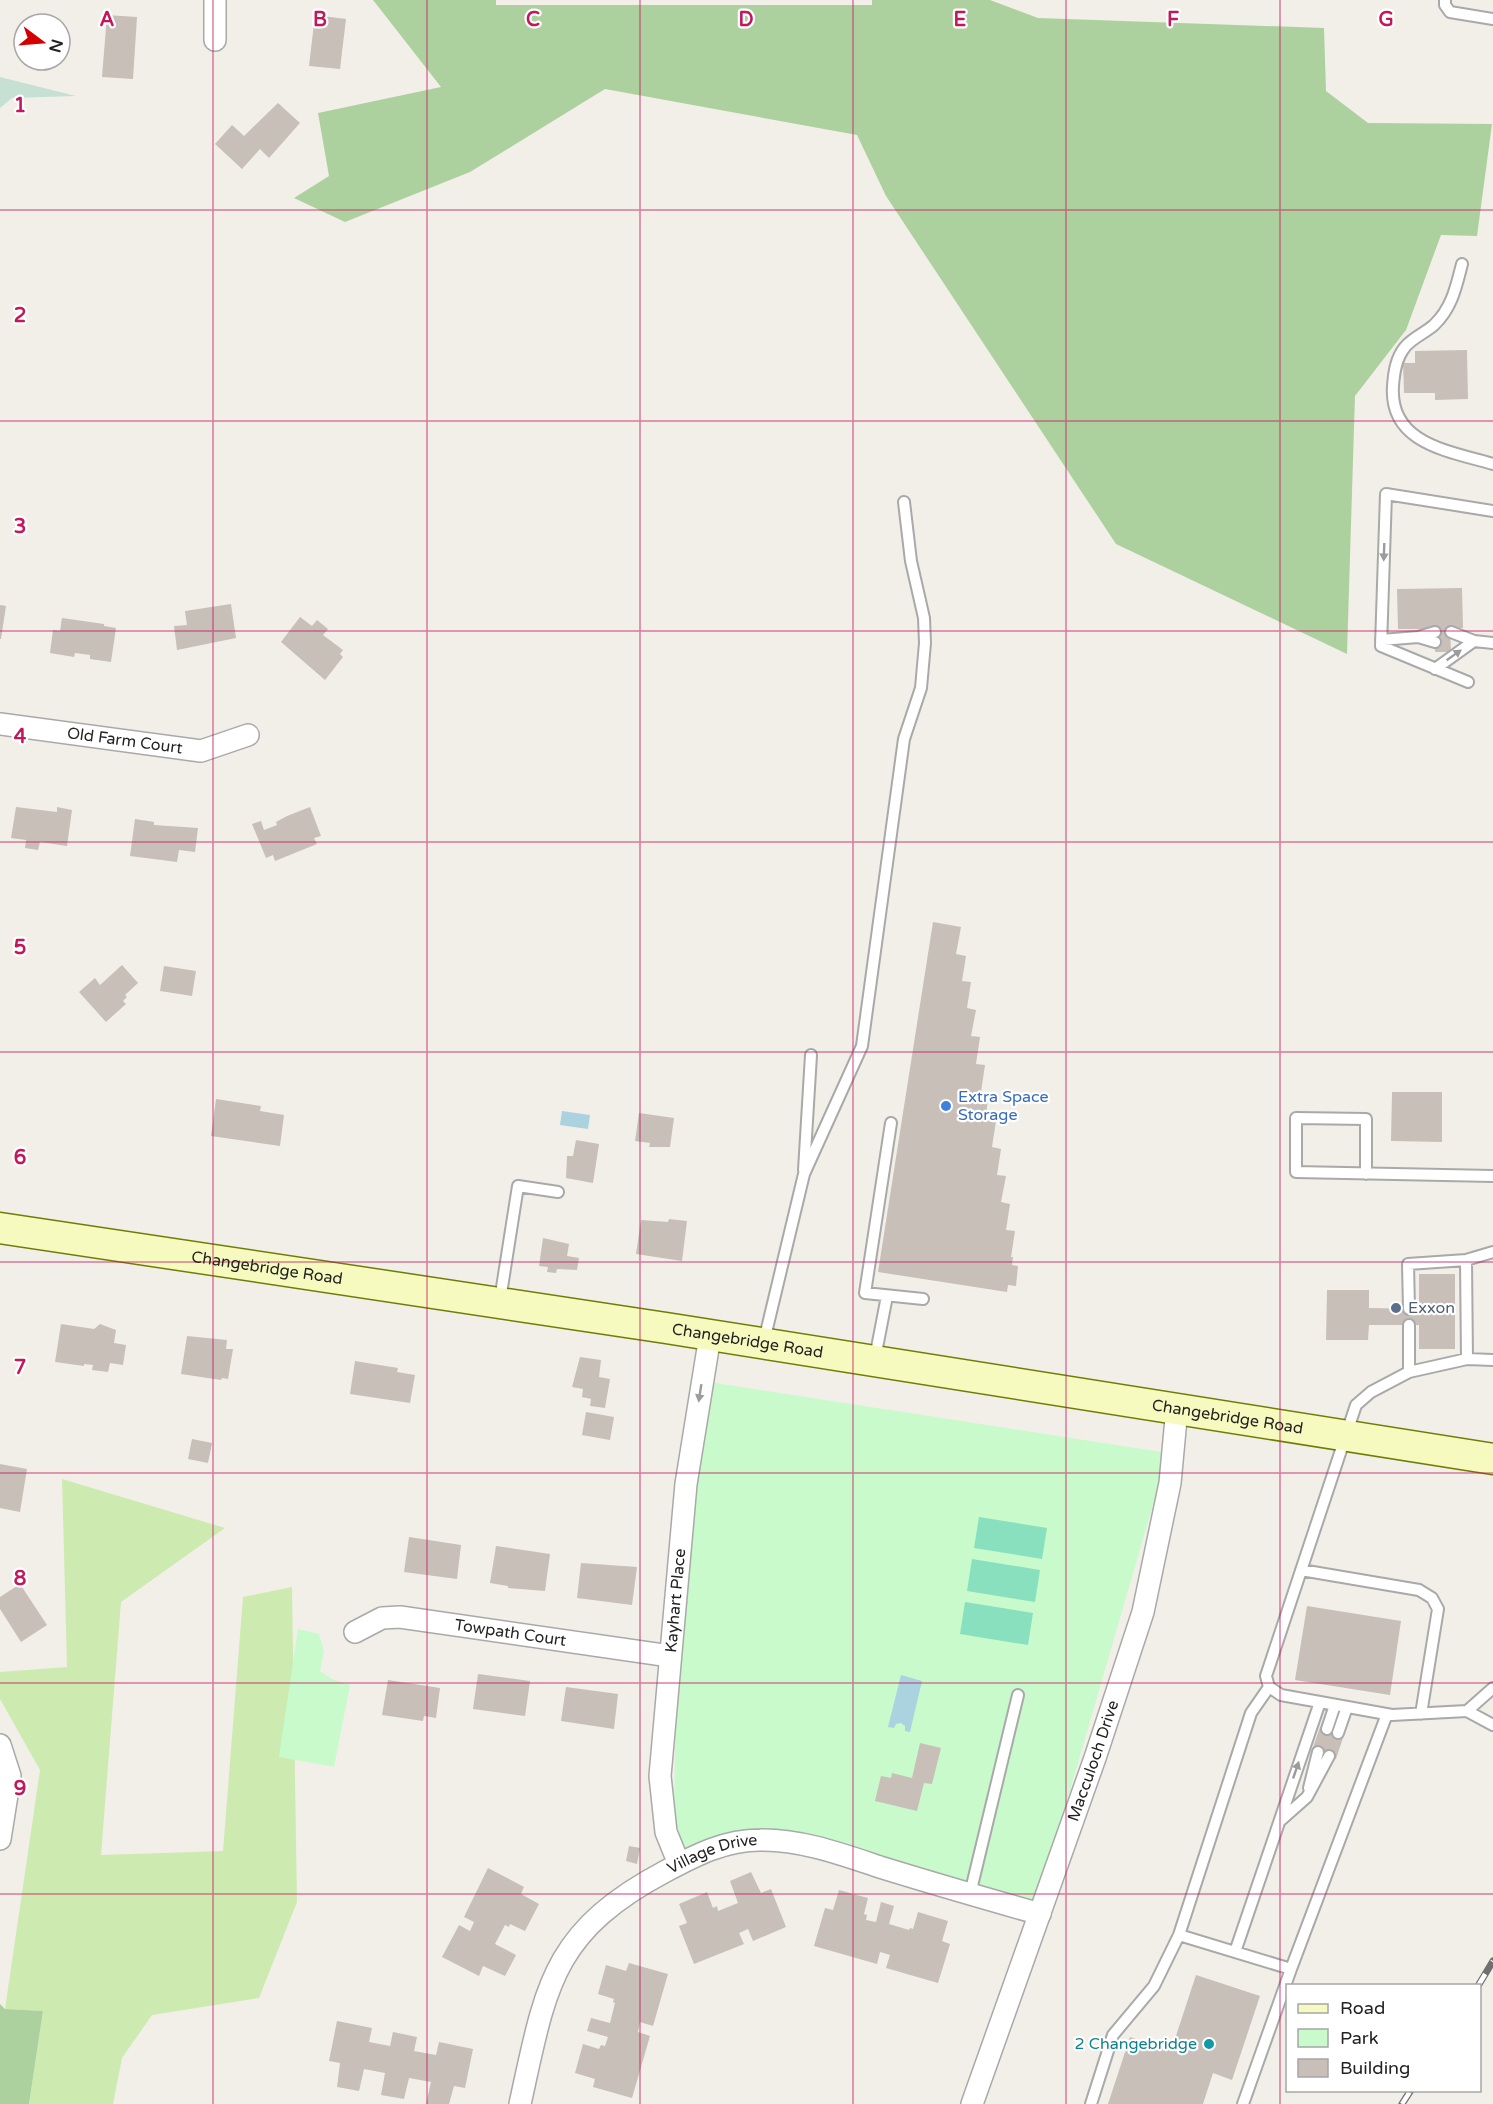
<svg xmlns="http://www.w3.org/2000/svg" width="1493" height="2104" font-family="'Varela Round',sans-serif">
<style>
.grass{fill:#cdebb0}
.forest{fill:#add19e}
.wetland{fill:#c6e0d4}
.park{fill:#c8facc}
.pitch{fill:#88e0be}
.water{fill:#aad3df}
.building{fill:#c7bfb8}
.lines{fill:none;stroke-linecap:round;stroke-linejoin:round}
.service-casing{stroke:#a9a9a9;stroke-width:14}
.minor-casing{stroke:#a9a9a9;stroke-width:24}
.secondary-casing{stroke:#707d05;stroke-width:33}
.service{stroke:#fff;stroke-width:10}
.minor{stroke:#fff;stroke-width:21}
.secondary{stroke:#f7fabf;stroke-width:30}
.rail-casing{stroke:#707070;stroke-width:7}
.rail{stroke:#fff;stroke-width:4.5;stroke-dasharray:14;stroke-linecap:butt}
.oneway{fill:#9c9c9c}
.grid{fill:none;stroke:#c2185b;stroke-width:1.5;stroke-opacity:0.55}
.shop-dot{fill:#3f7fe0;stroke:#fff;stroke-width:2}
.service-dot{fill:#5c6f8a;stroke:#fff;stroke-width:2}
.culture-dot{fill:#0f9aa8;stroke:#fff;stroke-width:2}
.labels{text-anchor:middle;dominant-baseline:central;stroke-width:4.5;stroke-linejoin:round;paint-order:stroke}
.street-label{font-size:16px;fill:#222;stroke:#fff}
.shop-label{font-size:16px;fill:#366cbe;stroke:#fff;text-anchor:start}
.service-label{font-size:16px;fill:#4e5e75;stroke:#fff;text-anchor:start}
.culture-label{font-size:16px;fill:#0d838f;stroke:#fff;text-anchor:end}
.grid-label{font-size:20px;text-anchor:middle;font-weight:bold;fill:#c2185b;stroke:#fff;stroke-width:4.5;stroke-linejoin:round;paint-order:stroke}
</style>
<rect width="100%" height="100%" fill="#f2efe9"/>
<!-- grass -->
<path class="grass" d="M62 1479 225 1528 121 1602 101 1855 223 1851 243 1597 292 1587 297 1902 259 1998 152 2015 122 2058 113 2104H29L43 2011 5 2009 40 1770 0 1699V1672L67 1667Z"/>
<!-- forest -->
<path class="forest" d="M373 0H496V5H872V0H990L1038 18 1324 28 1326 91 1368 123 1492 124 1477 236 1441 235 1406 330 1355 396 1347 654 1116 544 886 196 857 135 605 89 470 172 345 222 294 198 329 176 318 113 441 87Z
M0 2004 5 2009 43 2011 29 2104H0Z"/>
<!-- wetland -->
<path class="wetland" d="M0 77 76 96 12 98 0 108Z"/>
<!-- park -->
<path class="park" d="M696 1380 1168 1453 1034 1914 759 1845 673 1857 680 1505Z
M298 1629 319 1634 324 1652 320 1671 332 1679 350 1685 334 1767 279 1757Z"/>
<!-- pitch -->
<path class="pitch" d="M979 1517 1047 1528 1042 1559 974 1548Z
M972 1559 1040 1570 1035 1602 967 1591Z
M965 1602 1033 1613 1028 1645 960 1634Z"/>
<!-- water -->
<path class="water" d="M562 1111 590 1115 588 1129 560 1125Z
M901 1675 922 1681 910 1732 905 1731V1726L901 1723 896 1724 894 1728 888 1727Z"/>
<!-- building -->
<path class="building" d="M107 15 137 17 133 79 102 77Z
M315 15 346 19 340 69 309 66Z
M278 103 300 123 269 158 260 149 242 169 215 144 232 125 244 136Z
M1467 350 1468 399 1435 400V393H1404L1403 363H1415V351Z
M1462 588 1463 628H1450L1451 652H1435L1434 629H1398L1397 589Z
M231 604 236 638 177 650 174 626 187 625 185 611Z
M0 605 6 606 1 639H0Z
M300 617 312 626 317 620 328 629 323 635 343 650 340 654 343 657 325 680 281 642Z
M62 618 104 624V626L116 628 111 662 90 659V655L75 653 74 657 50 653 53 630 60 631Z
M16 807 57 812V807L72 810 67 846 40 842 38 850 25 848 26 840 11 838Z
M310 807 321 836 314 838 317 844 275 861 273 855 266 858 252 824 261 821 264 830 277 825 276 822 287 816Z
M135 819 154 822V825L198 828 195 852 179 850 177 862 130 856Z
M933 922 961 927 956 954 966 956 962 981 971 982 967 1008 976 1010 971 1036 980 1037 976 1064 985 1065 981 1092 989 1093 985 1120 996 1121 992 1147 1001 1149 997 1175 1006 1176 1001 1202 1010 1204 1006 1230 1015 1231 1011 1257H1013L1012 1265 1018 1266 1016 1286 1008 1285 1007 1292 878 1272Z
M122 965 138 983 125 995 127 997 123 1001 126 1004 106 1022 79 992 95 978 100 985Z
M164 966 196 971 192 996 160 991Z
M1392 1092H1442V1142L1391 1141Z
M216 1099 261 1106 260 1111 284 1115 280 1146 211 1136Z
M639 1113 674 1118 670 1147H649L650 1143 635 1141Z
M576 1140 599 1144 593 1183 566 1178 567 1156H573Z
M669 1219 687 1221 682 1261 636 1254 641 1220 668 1222Z
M543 1238 569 1244 567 1256 579 1258 577 1270 557 1269 556 1273 547 1272 548 1267 539 1266Z
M1419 1274H1455V1349H1419V1325H1369L1368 1340H1326L1327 1290H1369V1308L1419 1309Z
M61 1324 94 1329 100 1324 116 1330 114 1343 126 1345 123 1365 110 1363 108 1372 92 1370 93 1365 84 1364V1366L55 1362Z
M187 1336 227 1340 226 1349H233L228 1379 222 1378 221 1380 181 1374Z
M580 1357 601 1360 599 1377 610 1379 605 1408 590 1406 591 1399 582 1397 583 1389 572 1387Z
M355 1361 398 1368 397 1372 415 1375 410 1403 350 1394Z
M586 1412 614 1417 610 1440 582 1435Z
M192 1439 212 1443 208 1463 188 1459Z
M0 1464 27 1469 20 1512 0 1508Z
M409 1537 461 1545 457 1579 404 1572Z
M496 1546 550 1554 545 1591 508 1588V1586L490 1583Z
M581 1563 637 1567 632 1605 577 1598Z
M20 1584 47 1625 21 1642 0 1609V1597Z
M1307 1606 1401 1621 1390 1695 1295 1680Z
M478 1674 530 1681 525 1716 473 1709Z
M388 1680 440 1688 436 1718 424 1716 423 1721 382 1715Z
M566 1687 618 1694 614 1729 561 1721Z
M1320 1727 1344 1735 1336 1759 1312 1750Z
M920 1743 941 1748 932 1784 924 1783 917 1811 875 1801 881 1776 891 1778 892 1773 912 1778Z
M629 1846 640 1848 637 1864 626 1861Z
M488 1868 524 1887 521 1894 539 1904 525 1931 510 1924 509 1927 505 1925 495 1944 516 1955 505 1976 483 1966 479 1976 442 1957 459 1925 470 1931 474 1922 464 1917Z
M751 1872 761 1893 771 1889 786 1927 753 1941 748 1929 739 1933 744 1944 694 1964 679 1926 687 1923 679 1904 707 1892 713 1908 717 1906 718 1911 738 1903 730 1881Z
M839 1890 868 1898 864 1914 867 1915 866 1920 876 1922 881 1902 894 1906 889 1924 909 1930 910 1928 913 1929 918 1912 948 1921 942 1941 950 1944 938 1983 886 1968 890 1955 880 1952 877 1964 814 1946 825 1908 833 1910Z
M629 1963 668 1974 653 2026 640 2022 638 2032 650 2036 632 2098 593 2087 595 2079 575 2073 583 2044 599 2049 601 2045 605 2046 608 2037 587 2031 591 2018 610 2023 615 2003 613 2002 614 1999 598 1994 606 1965 626 1971Z
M1196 1975 1260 1996 1232 2080 1213 2073 1203 2104H1108L1130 2037 1171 2051Z
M337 2021 372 2028 369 2042 390 2046 393 2032 417 2037 414 2051 436 2055 439 2042 473 2049 465 2088 454 2086 449 2104H426L431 2082 409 2078 404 2099 381 2095 385 2073 364 2069 359 2091 337 2087 340 2063 329 2061Z"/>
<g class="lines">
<defs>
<path id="service" d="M1445 0V5L1450 12 1493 19
M1462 264C1456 287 1452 308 1434 325 1425 333 1412 338 1405 347 1396 358 1394 372 1393 386 1389 444 1449 451 1493 464
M1451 632 1474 641 1493 643
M1418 637 1435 642
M1381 640 1418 637 1435 632
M1435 669 1474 641
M1468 682 1381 646 1386 494 1493 511
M891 1123 865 1293 923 1299
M804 1170 811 1055
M1366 1174V1119L1296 1118V1172L1493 1176
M1466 1260 1467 1359
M500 1300 518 1186 558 1192
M1409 1309 1408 1264 1466 1260 1493 1252
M1409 1325V1372L1467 1359 1493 1360
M764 1341 804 1174 862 1046 904 739 921 688 925 643 924 618 911 561 904 502
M875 1358 887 1296
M1409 1372 1371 1392 1356 1405 1266 1676 1269 1687 1281 1695 1392 1715 1467 1711 1493 1725
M1301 1570 1419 1590 1432 1598 1438 1609 1421 1714
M1269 1687 1251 1713 1179 1935 1291 1969 1387 1714
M1467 1711 1493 1688
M1327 1729 1335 1705
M1338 1733 1347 1707
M1309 1788 1318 1752
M1281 1820 1307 1797 1329 1756
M970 1894 1018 1695
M1235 1952 1320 1702
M1091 2104 1113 2035 1154 1986 1179 1935
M1243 2104 1291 1969"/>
<g id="minor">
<path d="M215 0V40"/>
<path id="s1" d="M0 724 201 751 248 735"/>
<path id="s2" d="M355 1632 382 1618 400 1617 670 1656"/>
<path d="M0 1745 10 1776 0 1839"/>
<path id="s3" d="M679 1864 666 1832 660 1776 686 1484 710 1336"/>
<path id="s4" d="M520 2104C546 1986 551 1932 666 1871 696 1855 725 1840 760 1840 801 1839 844 1855 883 1868 935 1884 987 1899 1040 1914"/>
<path id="s5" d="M972 2104 1095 1758 1143 1612 1170 1483 1177 1408"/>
</g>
<g id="secondary">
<path id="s6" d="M0 1228 666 1328 1493 1459"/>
</g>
</defs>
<!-- service casing -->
<use href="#service" class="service-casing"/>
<!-- minor casing -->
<use href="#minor" class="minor-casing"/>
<!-- secondary casing -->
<use href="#secondary" class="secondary-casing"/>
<!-- service -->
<use href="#service" class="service"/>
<!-- minor -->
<use href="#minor" class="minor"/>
<!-- secondary -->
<use href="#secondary" class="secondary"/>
<defs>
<path id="rail" d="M1478 1986 1493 1961
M1402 2104 1411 2090"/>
</defs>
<!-- rail casing -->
<use href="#rail" class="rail-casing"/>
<!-- rail -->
<use href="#rail" class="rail"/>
</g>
<!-- one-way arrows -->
<defs><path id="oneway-solid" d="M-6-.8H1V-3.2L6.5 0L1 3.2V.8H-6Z" transform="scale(1.5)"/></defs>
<g class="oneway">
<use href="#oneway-solid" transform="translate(1384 552) rotate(92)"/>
<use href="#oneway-solid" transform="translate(1454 655) rotate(-35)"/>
<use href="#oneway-solid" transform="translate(700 1393) rotate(99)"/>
<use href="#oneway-solid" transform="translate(1296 1770) rotate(-71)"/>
</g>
<!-- grid -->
<path class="grid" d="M213 0V2104M427 0V2104M640 0V2104M853 0V2104M1066 0V2104M1280 0V2104M0 210H1493M0 421H1493M0 631H1493M0 842H1493M0 1052H1493M0 1262H1493M0 1473H1493M0 1683H1493M0 1894H1493"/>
<!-- markers -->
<circle class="shop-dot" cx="946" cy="1106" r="6"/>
<circle class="service-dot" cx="1396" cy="1308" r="6"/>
<circle class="culture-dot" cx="1209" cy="2044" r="6"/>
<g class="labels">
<!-- street labels -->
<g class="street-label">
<text stroke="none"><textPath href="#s1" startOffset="126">Old Farm Court</textPath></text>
<text stroke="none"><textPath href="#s6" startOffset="270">Changebridge Road</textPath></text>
<text stroke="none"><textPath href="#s6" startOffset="756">Changebridge Road</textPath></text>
<text stroke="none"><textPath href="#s6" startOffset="1242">Changebridge Road</textPath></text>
<text stroke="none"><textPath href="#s3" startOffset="267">Kayhart Place</textPath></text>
<text stroke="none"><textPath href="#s2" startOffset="160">Towpath Court</textPath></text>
<text stroke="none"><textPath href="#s5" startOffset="364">Macculoch Drive</textPath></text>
<text stroke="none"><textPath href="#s4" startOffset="339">Village Drive</textPath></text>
</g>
<!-- shop labels -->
<g class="shop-label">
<text x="958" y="1097">Extra Space<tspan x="958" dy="18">Storage</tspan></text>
</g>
<!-- service labels -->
<g class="service-label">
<text x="1408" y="1308">Exxon</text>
</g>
<!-- culture labels -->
<g class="culture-label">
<text x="1197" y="2044">2 Changebridge</text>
</g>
</g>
<g class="grid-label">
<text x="107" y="26">A</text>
<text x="320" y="26">B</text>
<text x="533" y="26">C</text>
<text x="746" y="26">D</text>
<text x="960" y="26">E</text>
<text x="1173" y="26">F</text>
<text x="1386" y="26">G</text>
<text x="20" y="112">1</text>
<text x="20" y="322">2</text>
<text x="20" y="533">3</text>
<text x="20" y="743">4</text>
<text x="20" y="954">5</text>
<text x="20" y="1164">6</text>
<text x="20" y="1374">7</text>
<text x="20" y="1585">8</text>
<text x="20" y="1795">9</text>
</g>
<!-- legend -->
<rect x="1286" y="1984" width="195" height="108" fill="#ffffff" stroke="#a7a7a7" stroke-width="1.5"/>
<rect x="1298" y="2004" width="30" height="9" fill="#f7fabf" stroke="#a7a7a7" stroke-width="1.5"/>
<text x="1340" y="2014" font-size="18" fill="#222222">Road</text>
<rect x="1298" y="2029" width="30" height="18" fill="#c8facc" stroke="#a7a7a7" stroke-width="1.5"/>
<text x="1340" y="2044" font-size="18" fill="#222222">Park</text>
<rect x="1298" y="2059" width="30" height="18" fill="#c7bfb8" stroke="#a7a7a7" stroke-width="1.5"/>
<text x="1340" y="2074" font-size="18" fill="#222222">Building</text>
<!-- north arrow -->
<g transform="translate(42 42) rotate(106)"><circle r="28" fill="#ffffff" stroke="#a7a7a7" stroke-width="1.5"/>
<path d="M0-4.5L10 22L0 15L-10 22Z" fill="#d40000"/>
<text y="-9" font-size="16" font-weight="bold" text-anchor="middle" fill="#222222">N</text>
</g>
</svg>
